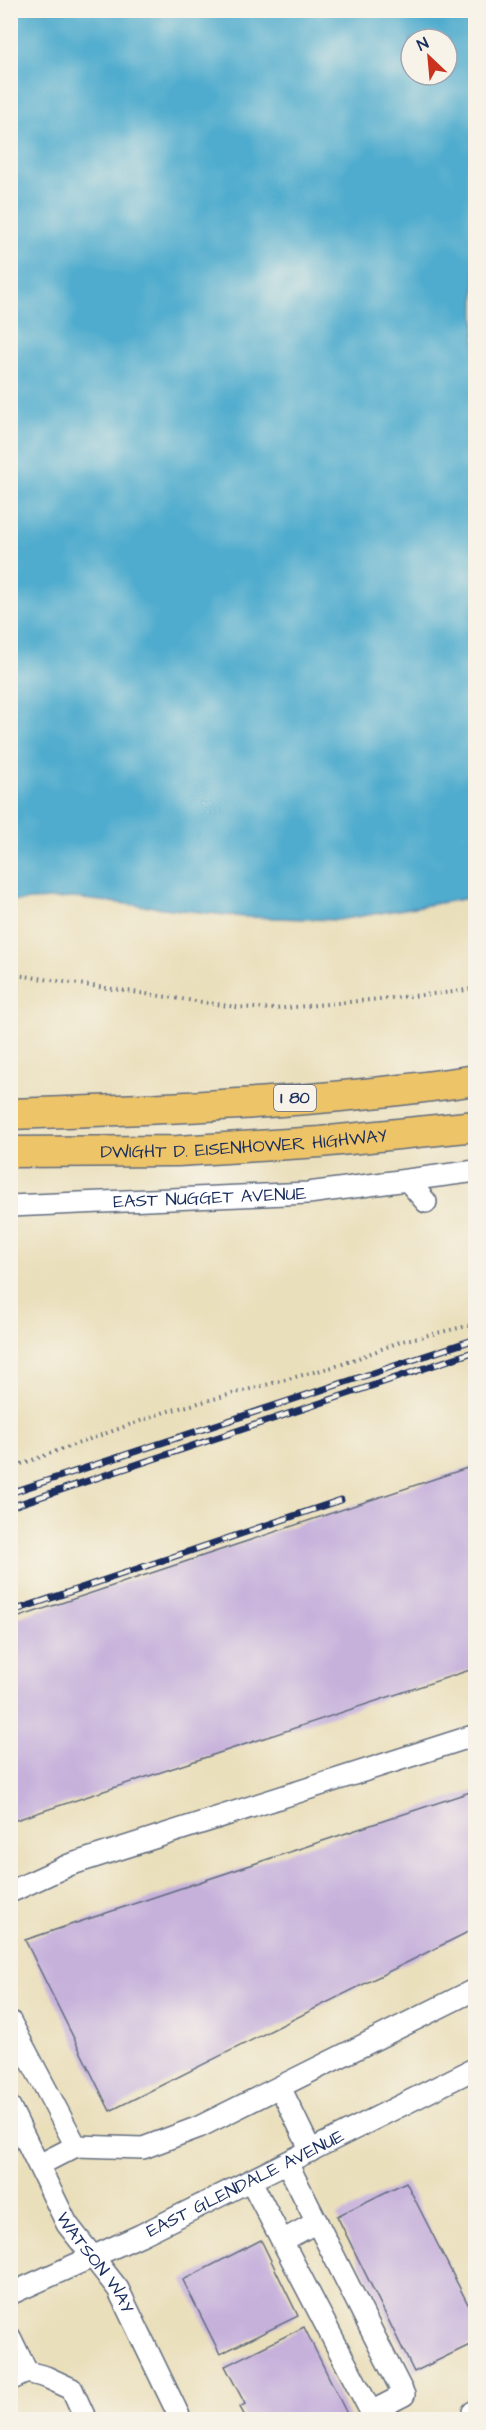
<svg xmlns="http://www.w3.org/2000/svg" width="486" height="2430" font-family="'Architects Daughter',sans-serif">
<style>
.water{fill:#4facce;stroke:#356e96;stroke-width:1.5;fill-rule:evenodd}
.building{fill:#c6b1db}
.lines{fill:none;stroke-linecap:round;stroke-linejoin:round}
.minor-casing{stroke:#636d7f;stroke-width:24}
.highway-casing{stroke:#636d7f;stroke-width:33}
.path{stroke:#636d7f;stroke-width:4;stroke-dasharray:1.5 4.5;stroke-linecap:butt}
.minor{stroke:#fff;stroke-width:21}
.highway{stroke:#eec469;stroke-width:30}
.rail-casing{stroke:#1b2f5e;stroke-width:7}
.rail{stroke:#f7f3e8;stroke-width:4.5;stroke-dasharray:14;stroke-linecap:butt}
.labels{text-anchor:middle;dominant-baseline:central;stroke-width:4.5;stroke-linejoin:round;paint-order:stroke}
.shield{fill:#f7f3e8;stroke:#5d6a87;stroke-width:1.5}
.shield-label{font-size:16px;font-weight:bold;fill:#1b2f5e}
.street-label{font-size:18px;fill:#1b2f5e;stroke:#f7f3e8}
</style>
<rect width="100%" height="100%" fill="#f7f3e8"/>
<filter id="ink" filterUnits="userSpaceOnUse"><feTurbulence type="fractalNoise" baseFrequency=".0167" numOctaves="2"/><feDisplacementMap in="SourceGraphic" scale="12" xChannelSelector="R" yChannelSelector="G"/><feConvolveMatrix kernelMatrix="1 2 1 2 8 2 1 2 1" color-interpolation-filters="sRGB"/></filter>
<filter id="wash" filterUnits="userSpaceOnUse"><feTurbulence type="fractalNoise" baseFrequency=".008" numOctaves="4" result="noise"/><feDisplacementMap in="SourceGraphic" scale="24" xChannelSelector="R" yChannelSelector="G"/><feGaussianBlur stdDeviation="1.35" result="paint"/><feColorMatrix in="noise" values="0 0 0 0 0 0 0 0 0 0 0 0 0 0 0 0 0 1.4 0 .05"/><feComposite in="paint" operator="in"/></filter>
<g filter="url(#wash)">
<rect width="100%" height="100%" fill="#eadfbb"/>
<!-- water -->
<path class="water" d="M10 11H475V897L338 920 244 917 74 898 11 901ZM411 39H447V75H411Z"/>
<g id="blocks">
<!-- building -->
<path class="building" d="M476 1465V1668L10 1822V1620Z
M476 1790V1928L110 2111 25 1940Z
M406 2182 476 2320V2342L414 2372 337 2216Z
M261 2240 298 2316 220 2354 183 2280Z
M304 2327 350 2420H247L240 2407 245 2404 225 2366Z
M436 2412 439 2420H421Z"/>
</g>
</g>
<g filter="url(#ink)">
<use href="#blocks" fill-opacity="0" stroke="#636d7f" stroke-width="1.5"/>
<g class="lines">
<defs>
<g id="minor">
<path d="M408 1181 426 1202"/>
<path id="s1" d="M10 1206 308 1193 476 1171"/>
<path d="M10 1892 69 1865 476 1735"/>
<path d="M10 2021 76 2146"/>
<path d="M280 2087 311 2151"/>
<path id="s2" d="M10 2107 67 2224 118 2289 181 2420"/>
<path d="M39 2165 76 2146 143 2148 199 2127 476 1989"/>
<path d="M251 2181 371 2412 404 2395 287 2163"/>
<path d="M282 2241 317 2222"/>
<path id="s3" d="M10 2294 141 2235 476 2068"/>
<path d="M10 2337 27 2372 46 2377 72 2389 86 2420"/>
<path d="M10 2380 27 2372"/>
<path d="M473 2412 476 2416"/>
</g>
<g id="highway">
<path d="M10 1114C165 1109 322 1103 476 1080"/>
<path id="s4" d="M10 1152 178 1151 320 1142 476 1126"/>
</g>
</defs>
<!-- minor casing -->
<use href="#minor" class="minor-casing"/>
<!-- highway casing -->
<use href="#highway" class="highway-casing"/>
<!-- path -->
<path class="path" d="M10 974 236 1007 274 1009 454 992 476 988
M10 1468 165 1412 340 1365 402 1341 476 1324"/>
<!-- minor -->
<use href="#minor" class="minor"/>
<!-- highway -->
<use href="#highway" class="highway"/>
<defs>
<path id="rail" d="M10 1493 476 1339
M10 1507 476 1351
M10 1612 341 1500"/>
</defs>
<!-- rail casing -->
<use href="#rail" class="rail-casing"/>
<!-- rail -->
<use href="#rail" class="rail"/>
</g>
</g>
<g class="labels">
<!-- shield labels -->
<rect class="shield" x="274" y="1085" width="42" height="26" rx="4.5"/>
<g class="shield-label">
<text x="295" y="1098">I 80</text>
</g>
<!-- street labels -->
<g class="street-label">
<text stroke="none"><textPath href="#s4" startOffset="234">DWIGHT D. EISENHOWER HIGHWAY</textPath></text>
<text stroke="none"><textPath href="#s1" startOffset="200">EAST NUGGET AVENUE</textPath></text>
<text stroke="none"><textPath href="#s3" startOffset="260">EAST GLENDALE AVENUE</textPath></text>
<text stroke="none"><textPath href="#s2" startOffset="178">WATSON WAY</textPath></text>
</g>
</g>
<!-- margin -->
<rect width="486" height="2430" fill="none" stroke="#f7f3e8" stroke-width="36"/>
<!-- north arrow -->
<g transform="translate(429 57) rotate(334)"><circle r="28" fill="#f7f3e8" stroke="#9fa5b1" stroke-width="1.5"/>
<path d="M0-4.5L10 22L0 15L-10 22Z" fill="#c8321e"/>
<text y="-9" font-size="16" font-weight="bold" text-anchor="middle" fill="#1b2f5e">N</text>
</g>
</svg>
